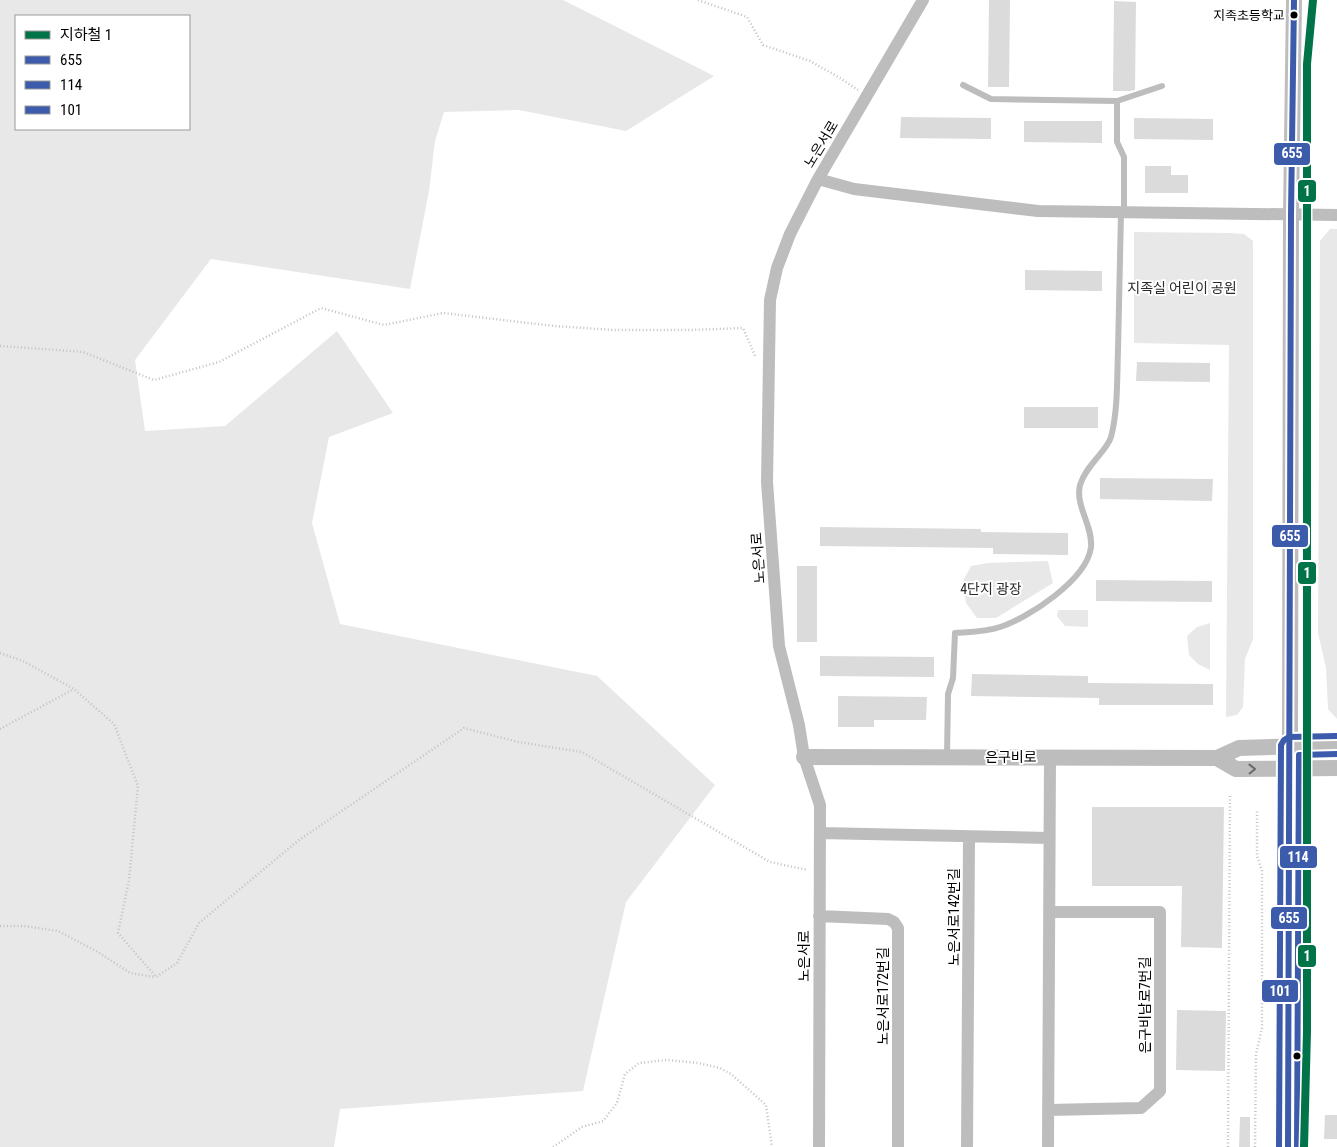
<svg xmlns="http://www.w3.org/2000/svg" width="1337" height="1147" font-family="'Roboto Condensed','Noto Sans KR',sans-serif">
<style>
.green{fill:#e8e8e8;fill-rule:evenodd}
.building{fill:#dbdbdb}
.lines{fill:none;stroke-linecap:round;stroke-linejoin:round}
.path{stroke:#c2c2c2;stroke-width:2.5;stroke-dasharray:1 2.5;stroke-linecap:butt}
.service{stroke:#bdbdbd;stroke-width:6}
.minor{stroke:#bdbdbd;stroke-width:12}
.tertiary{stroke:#bdbdbd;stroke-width:16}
.secondary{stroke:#bfbfbf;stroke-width:19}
.bus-1-casing{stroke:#fff;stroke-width:10}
.bus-2-casing{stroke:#fff;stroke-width:10}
.bus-3-casing{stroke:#fff;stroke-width:10}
.bus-1{stroke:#3d5bab;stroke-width:6}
.bus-2{stroke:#3d5bab;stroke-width:6}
.bus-3{stroke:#3d5bab;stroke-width:6}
.metro-1-casing{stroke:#fff;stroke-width:11}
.metro-1{stroke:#007448;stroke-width:8}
.oneway{stroke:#686868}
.bus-dot{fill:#000;stroke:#fff;stroke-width:2}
.labels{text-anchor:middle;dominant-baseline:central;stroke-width:4;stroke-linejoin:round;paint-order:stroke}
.bus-label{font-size:13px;fill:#000;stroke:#fff;text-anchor:end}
.street-label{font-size:14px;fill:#000;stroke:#fff}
.park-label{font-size:14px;fill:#2c2c2c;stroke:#fff}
.line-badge{stroke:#fff;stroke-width:2}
.badge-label{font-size:14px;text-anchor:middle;font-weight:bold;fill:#fff}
</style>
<rect width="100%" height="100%" fill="#fff"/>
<!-- green -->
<path class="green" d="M0 0H563L714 76 626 131 519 110 444 112 435 141 429 191 410 289 211 259 135 360 145 431 225 426 337 331 393 413 329 437 312 523 340 624 597 676 715 785 626 902 583 1091 340 1109 334 1147H0ZM16 16H189V129H16Z
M1330 229H1337V719L1328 709 1326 668 1318 633 1320 241Z
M1134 232 1230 233 1244 234 1253 241V639L1245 659 1243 707 1237 715 1226 717 1229 345 1134 343Z
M1048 561 1053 583 996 618H977L966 603 963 581 971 566 988 563Z
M1058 610H1088V627L1065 626 1057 616Z
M1210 623V670L1198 664 1189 655 1187 636 1197 627Z"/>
<!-- building -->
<path class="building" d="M989 0H1010L1009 87H988Z
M1114 1 1136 2 1135 90 1130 91H1113Z
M901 117 991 118V139L900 138Z
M1134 118 1213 119V140L1134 139Z
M1024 121H1102V143L1024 142Z
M1145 166H1171V175H1188V193H1145Z
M1025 270 1102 271V291L1025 290Z
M1137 362 1210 363V382L1136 381Z
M1024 407H1098V428H1024Z
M1100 478 1213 479 1212 501 1100 499Z
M820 527 981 529V532L1068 533V555L993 554V548L820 546Z
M797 566H817V642H797Z
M1096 580 1212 581V602L1096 601Z
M820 656 934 657V677L820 676Z
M972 674 1088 676V683L1213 684V705H1099V698L971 696Z
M838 696 927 697 926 720H874V727H838Z
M1092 807H1224L1222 948 1181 947 1182 886H1092Z
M1177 1010 1226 1011 1225 1071 1176 1070Z
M1325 1115H1337V1139H1324Z
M1240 1117H1250V1147H1239Z"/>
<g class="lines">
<!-- path -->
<path class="path" d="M698 0 747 17 763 45 810 61 840 78 858 90
M0 346 83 352 154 380 219 362 321 308 384 325 443 313 554 326 614 330H692L743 328 756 358
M0 653 23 661 74 689 114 724 138 786 129 880 118 933 156 977 177 963 199 923 299 840 464 728 518 742 582 752 770 862 808 870
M0 729 74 689
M0 926H24L58 931 98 952 130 973 154 977
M553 1147 582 1127 603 1121 617 1103 625 1074 639 1063 667 1060 698 1063 720 1068 731 1074 766 1105 772 1147
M1228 1147 1230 795
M1255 1147 1256 1054 1262 1028V871L1257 856V811"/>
<!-- service -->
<path class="service" d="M963 85 991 99 1117 101
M1124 212V157L1117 142V101L1162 86
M947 756 948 694 953 678 955 633C969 632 986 632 1000 627 1028 618 1087 580 1091 547 1093 526 1075 506 1080 485 1086 465 1107 451 1111 437 1118 411 1117 377 1118 350 1119 304 1120 259 1121 213"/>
<!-- minor -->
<path class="minor" d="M818 179 854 189 1038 211 1337 215
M820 833 1049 838
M819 916 888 919 894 922 898 928V1147
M1048 1110 1141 1108 1160 1091V912H1049
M819 1147 820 805 804 757 799 725 779 646 767 482 770 300 777 268 790 234 818 179 923 0
M967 1147 969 837
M1048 1147 1050 757"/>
<!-- tertiary -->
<path class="tertiary" d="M1290 746 1291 215 1294 0
M804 757 1217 758 1239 748 1337 745
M1217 758 1236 769 1337 768
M1288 1147 1290 768"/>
<!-- secondary -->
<path class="secondary" d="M1290 746V768"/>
<defs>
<path id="bus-1" d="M1288 1147 1291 215 1294 0"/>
<path id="bus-2" d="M1297 1147 1299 755 1337 754"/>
<path id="bus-3" d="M1279 1147 1281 745 1284 740 1289 737 1337 736"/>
</defs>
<!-- bus-1 casing -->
<use href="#bus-1" class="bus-1-casing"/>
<!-- bus-2 casing -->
<use href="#bus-2" class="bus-2-casing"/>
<!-- bus-3 casing -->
<use href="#bus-3" class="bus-3-casing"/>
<!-- bus-1 -->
<use href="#bus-1" class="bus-1"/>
<!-- bus-2 -->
<use href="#bus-2" class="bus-2"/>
<!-- bus-3 -->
<use href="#bus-3" class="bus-3"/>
<defs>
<path id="metro-1" d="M1304 1147 1307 1031V64L1313 0"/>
</defs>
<!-- metro-1 casing -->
<use href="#metro-1" class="metro-1-casing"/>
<!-- metro-1 -->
<use href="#metro-1" class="metro-1"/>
</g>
<!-- one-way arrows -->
<defs><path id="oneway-chevron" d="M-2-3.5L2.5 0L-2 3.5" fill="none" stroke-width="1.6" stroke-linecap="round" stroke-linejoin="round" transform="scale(1.25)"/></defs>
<use class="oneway" href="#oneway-chevron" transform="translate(1252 769) rotate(-1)"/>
<!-- markers -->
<g class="bus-dot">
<circle cx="1294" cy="15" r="4.5"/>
<circle cx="1297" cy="1056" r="4.5"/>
</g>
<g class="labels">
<!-- bus labels -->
<g class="bus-label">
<text x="1285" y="15">지족초등학교</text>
</g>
<!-- street labels -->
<g class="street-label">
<text transform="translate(821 144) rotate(-59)">노은서로</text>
<text transform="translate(758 558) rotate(-94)">노은서로</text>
<text x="1011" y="757">은구비로</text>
<text transform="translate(954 917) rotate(-90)">노은서로142번길</text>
<text transform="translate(804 956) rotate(-90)">노은서로</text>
<text transform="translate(883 996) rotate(-90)">노은서로172번길</text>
<text transform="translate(1145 1005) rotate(-90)">은구비남로7번길</text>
</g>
<!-- park labels -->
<g class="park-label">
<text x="1182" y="288">지족실 어린이 공원</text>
<text x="991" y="589">4단지 광장</text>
</g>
</g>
<g class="line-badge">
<rect x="1273" y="142" width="38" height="24" rx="5" fill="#3d5bab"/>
<rect x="1297" y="179" width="20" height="24" rx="5" fill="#007448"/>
<rect x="1271" y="524" width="38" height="24" rx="5" fill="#3d5bab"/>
<rect x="1297" y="561" width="20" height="24" rx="5" fill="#007448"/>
<rect x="1279" y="845" width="39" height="24" rx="5" fill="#3d5bab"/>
<rect x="1270" y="906" width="38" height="24" rx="5" fill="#3d5bab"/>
<rect x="1297" y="944" width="20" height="24" rx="5" fill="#007448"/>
<rect x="1261" y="979" width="38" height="24" rx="5" fill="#3d5bab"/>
</g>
<g class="badge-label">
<text x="1292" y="158">655</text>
<text x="1307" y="196">1</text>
<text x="1290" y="541">655</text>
<text x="1307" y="578">1</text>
<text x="1298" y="862">114</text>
<text x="1289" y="923">655</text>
<text x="1307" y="961">1</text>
<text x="1280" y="996">101</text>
</g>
<!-- legend -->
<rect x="15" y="15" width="175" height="115" fill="#ffffff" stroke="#999999"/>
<rect x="25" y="31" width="25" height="8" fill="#007448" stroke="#999999"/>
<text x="60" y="40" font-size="15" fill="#000000">지하철 1</text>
<rect x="25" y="56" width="25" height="8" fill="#3d5bab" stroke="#999999"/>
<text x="60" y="65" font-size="15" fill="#000000">655</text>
<rect x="25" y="81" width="25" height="8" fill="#3d5bab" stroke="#999999"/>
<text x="60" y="90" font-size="15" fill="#000000">114</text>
<rect x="25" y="106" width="25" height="8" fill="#3d5bab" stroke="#999999"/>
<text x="60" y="115" font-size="15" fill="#000000">101</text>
</svg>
